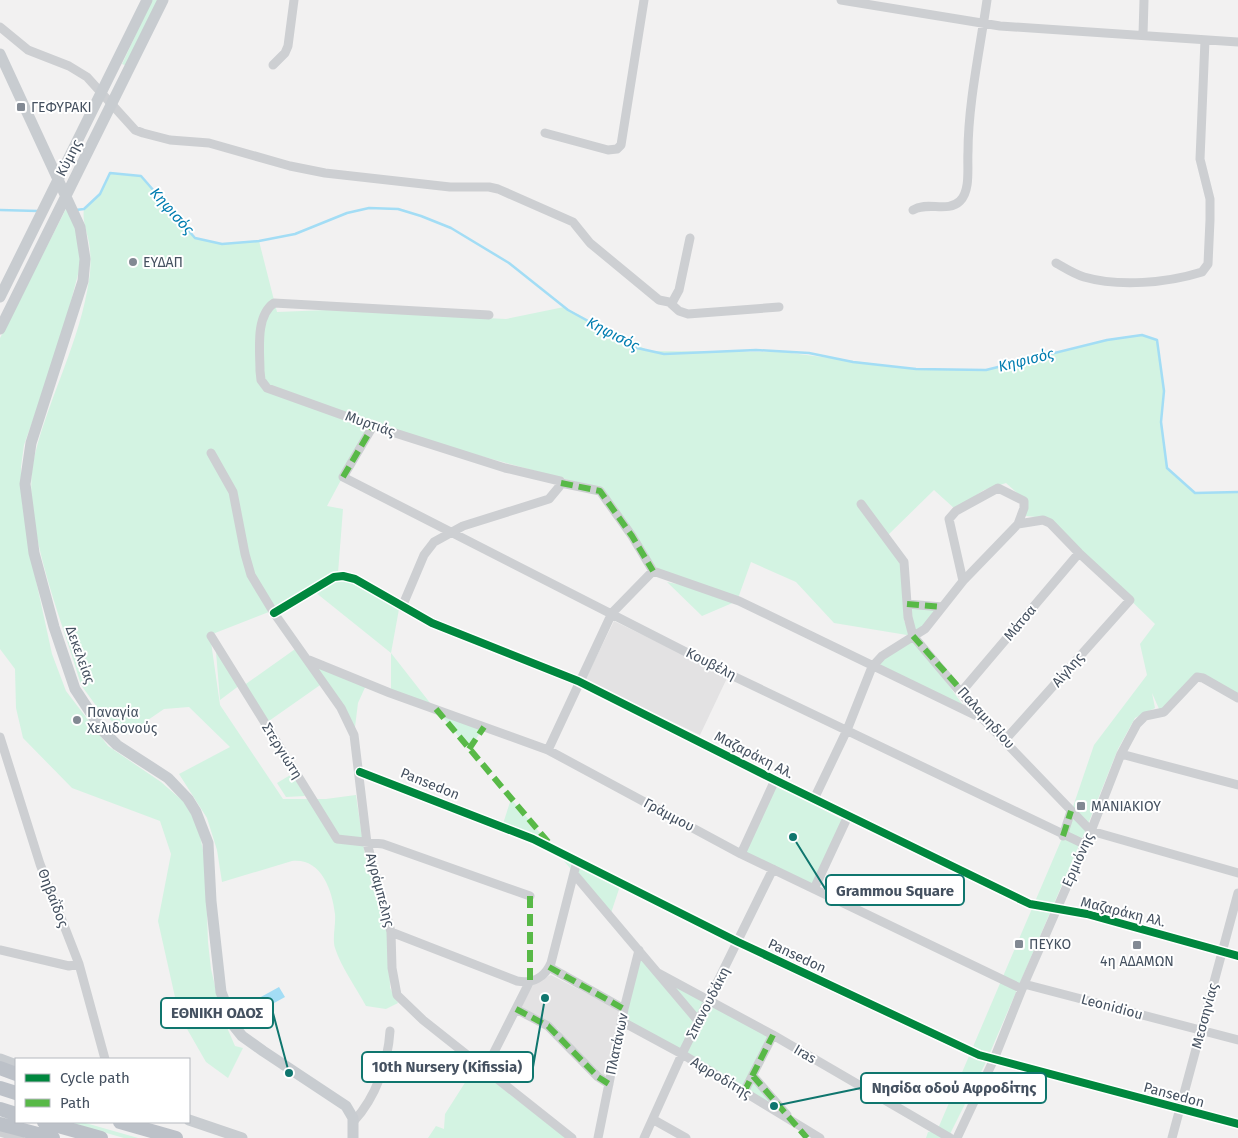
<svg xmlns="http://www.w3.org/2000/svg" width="1238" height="1138" font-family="'Fira Sans',sans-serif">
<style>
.education{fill:#e3e2e3}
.green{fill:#d3f3e2}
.water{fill:#a3ddf5}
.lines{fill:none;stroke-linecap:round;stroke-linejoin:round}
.stream{stroke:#a3ddf5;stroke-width:2.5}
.minor{stroke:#cdcfd2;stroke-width:9}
.major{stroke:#c8ccd0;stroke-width:11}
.highway{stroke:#bcc1c8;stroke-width:14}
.quiet{stroke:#58b947;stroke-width:6;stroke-dasharray:12 6;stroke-linecap:butt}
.cycleway-casing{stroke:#fff;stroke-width:11}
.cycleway{stroke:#00873e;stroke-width:8}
.poi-dot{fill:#828993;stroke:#fff;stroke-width:2}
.labels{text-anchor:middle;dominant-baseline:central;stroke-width:4;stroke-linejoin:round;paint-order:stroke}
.poi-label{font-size:14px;fill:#455160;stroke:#fff;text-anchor:start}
.street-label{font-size:14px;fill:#455160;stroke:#fff}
.water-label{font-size:15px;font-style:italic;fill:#017db0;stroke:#fff}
.leader{fill:none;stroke:#0f766e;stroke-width:2}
.callout-dot{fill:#0f766e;stroke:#fff;stroke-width:2}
.callout{fill:#fff;stroke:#0f766e;stroke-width:2}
.callout-label{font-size:15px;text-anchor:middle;font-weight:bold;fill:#455160}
</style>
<rect width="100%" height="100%" fill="#f2f1f1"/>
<!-- education -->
<path class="education" d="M614 621 728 676 700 735 585 680Z
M551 975 619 1010 605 1078 599 1074 557 1028 520 1008 535 982Z"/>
<!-- green -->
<path class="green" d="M152 0H158L127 66 122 64Z
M110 173 141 176 195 238 222 244 259 241 277 312 327 310 506 319 564 307 649 351 783 352 916 369 986 370 1106 340 1142 335 1157 340 1164 391 1161 422 1167 468 1195 493 1238 492V694L1204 674H1196L1160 711 1152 693 1155 708 1135 718 1118 749 1086 829 986 1062 948 1138H926L928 1132 937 1131 1063 836 1094 745 1147 675 1140 644 1155 624 1046 518 1026 516 1025 500 1006 483 984 490 955 509 934 490 886 537 905 573 904 621 913 634 910 605 940 609 914 636 967 711 872 667 913 636 834 623 796 582 751 562 737 601 702 616 667 582 697 588 657 569 602 489 370 426 327 506 343 509 338 573 274 610 210 635 220 705 283 799H326L356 795 364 850 389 937 390 988 398 1003 386 1009 366 1006C357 989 341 967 335 948 332 938 336 925 335 914 332 889 321 858 292 861L222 882 217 850 207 818 179 774 230 747 189 707 164 709 126 735 97 707 81 685C63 621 18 519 35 454 50 395 80 341 89 280 91 269 91 254 89 243 87 231 82 221 84 209L100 194Z
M69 203 78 228 82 259 59 347 24 445 21 467 22 501 30 553 52 654 66 691 108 746 161 782 184 802 198 826 205 860 208 942 211 969 222 1016 235 1046 243 1048 228 1078 206 1062 179 1015 158 921 171 854 160 821 72 788 23 738 16 708 15 669 0 649V338Z
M344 579 399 609 391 653 434 708 391 692V653L315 592 331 581Z
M298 647 308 661 367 683 358 703 354 735 323 683 266 723 243 686Z
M216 652 240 685 220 700Z
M436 709 484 727 469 749Z
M292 774 305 796 286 797 277 783Z
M776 785 843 820 814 889 741 854Z
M511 799 554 849 621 883 610 916 554 849 502 827Z
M637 958 773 1035 753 1076 793 1121 621 1021Z
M475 1067 566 1138H428L436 1126 444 1129 445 1114Z
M68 1122H82L138 1138H124Z"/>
<!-- water -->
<path class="water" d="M279 987 285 997 265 1008 259 998Z"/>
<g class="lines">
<!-- stream -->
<path class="stream" d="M0 210 38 211
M76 210 84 209 100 194 110 173 141 176 195 238 222 244 259 241 295 234 347 213 369 208 398 209 421 216 451 228 509 263 568 310 637 348 664 354 756 350 809 353 853 362 916 369 986 370 1107 340 1142 335 1157 340 1164 391 1161 422 1167 468 1195 493 1238 492"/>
<!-- minor -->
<path class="minor" d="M841 0 1000 26 1238 42
M0 27 28 50 69 66 87 77 135 130 143 133 170 140 209 143 290 166 325 173 450 187H489L498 189 573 222 590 243 659 300 669 302 673 301 679 290 690 238
M1143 35 1144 0
M273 65 285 53 288 46 294 0
M545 133 608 150 617 149 621 145 644 0
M913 210C927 201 948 213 960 201 971 190 967 166 968 152 968 104 980 49 987 0
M1056 263C1065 268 1074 274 1084 277 1119 287 1167 283 1202 272L1208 264 1210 220V199L1200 159 1205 40
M669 302 679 311 688 314 779 307
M373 426 343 477 733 676 1084 844
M211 453 233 492 245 554 251 575 274 613 341 708 354 735 367 843 391 932 392 968 397 995 423 1020 572 1138
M561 483 600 491 632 536 653 571
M861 504 904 562 908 617 913 636 983 719 1091 831 1238 873
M963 581 949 519 956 511 998 488 1024 501V508L1018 524 1043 520 1050 523 1079 553 1130 600 1005 740
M907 604 942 607
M402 607 424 555 434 542 463 526 549 499 559 487 560 481 505 468 373 426 267 388 261 380 260 371C260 351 255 316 274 303L489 315
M274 613 334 577 343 576 355 579 432 623 578 681 775 780 1030 904 1087 914 1238 956
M211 636 337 839 383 844 530 896
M309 660 390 693 548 750 741 854 1022 989
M962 691 1079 553
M0 737 40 864 79 964 105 1059
M548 750 612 613 653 571 739 601 983 719
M1121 754 1238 785
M360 772 533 839 738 942 979 1055 1238 1124
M814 799 847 730 872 667 882 656 925 629 963 581 1018 524
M1063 836 1071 811
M741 854 775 780
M574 874 699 1022
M814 889 848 816
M391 932 517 981C533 984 545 977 551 963L577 861
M0 950 69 966 79 964
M549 967 624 1009
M658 973 773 1035 950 1138
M1024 984 1238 1040
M516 1009 548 1026 598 1077 609 1084
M621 1021 682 1054 820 1138
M485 1070 530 981
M753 1076 787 1115
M744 1092 773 1035
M654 1120 686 1138
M354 1121C376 1097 388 1062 390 1031
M0 1132 20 1138
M598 1138 624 1009 639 950
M644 1138 682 1054 773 869
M957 1138 994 1059 1024 984 1091 831 1121 754 1137 724 1145 716 1164 712 1197 677 1203 678 1238 698
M1172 1138 1238 893"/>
<!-- major -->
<path class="major" d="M0 54 80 227 85 259 83 281 31 443 25 484 34 553 54 627 75 689 102 730 117 745 168 778 188 799 196 812 208 843 211 901 221 992 234 1026 242 1036 263 1051 346 1106 353 1118V1138
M0 297 147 0
M0 329 163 0
M0 1059 16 1065
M189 1120 242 1138"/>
<!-- highway -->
<path class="highway" d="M0 1068 16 1074
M0 1088 16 1093
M0 1109 16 1114
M44 1122 101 1138
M120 1122 176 1138
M0 1124 53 1138"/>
<!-- quiet -->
<path class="quiet" d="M343 477 373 426
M561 483 600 491 632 536 653 571
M907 604 942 607
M913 636 962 691
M436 709 549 843
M469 749 484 727
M1063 836 1071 811
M530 896V981
M549 967 624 1009
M516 1009 548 1026 598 1077 609 1084
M753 1076 807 1138
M744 1092 773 1035"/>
<defs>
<path id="cycleway" d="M274 613 334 577 343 576 355 579 432 623 578 681 775 780 1030 904 1087 914 1238 956
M360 772 533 839 738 942 979 1055 1238 1124"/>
</defs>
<!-- cycleway casing -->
<use href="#cycleway" class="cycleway-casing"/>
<!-- cycleway -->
<use href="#cycleway" class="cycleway"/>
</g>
<!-- markers -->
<g class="poi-dot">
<rect x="16" y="102" width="10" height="10" rx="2.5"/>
<circle cx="133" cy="262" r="5"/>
<circle cx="77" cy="720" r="5"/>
<rect x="1076" y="801" width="10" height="10" rx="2.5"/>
<rect x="1014" y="939" width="10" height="10" rx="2.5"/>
<rect x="1132" y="940" width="10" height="10" rx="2.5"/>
</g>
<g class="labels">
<!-- poi labels -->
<g class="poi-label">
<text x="31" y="107">ΓΕΦΥΡΑΚΙ</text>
<text x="143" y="262">ΕΥΔΑΠ</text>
<text x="87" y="712">Παναγία<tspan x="87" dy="16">Χελιδονούς</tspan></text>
<text x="1091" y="806">ΜΑΝΙΑΚΙΟΥ</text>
<text x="1029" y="944">ΠΕΥΚΟ</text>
<text x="1137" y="961" text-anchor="middle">4η ΑΔΑΜΩΝ</text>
</g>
<!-- street labels -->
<g class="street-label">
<text transform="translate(69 158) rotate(-63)">Κύμης</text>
<text transform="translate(370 424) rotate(19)">Μυρτιάς</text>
<text transform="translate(1020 623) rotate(-50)">Μάτσα</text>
<text transform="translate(80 655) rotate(70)">Δεκελείας</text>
<text transform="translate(711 664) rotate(27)">Κουβέλη</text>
<text transform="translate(1068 670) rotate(-49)">Αίγλης</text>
<text transform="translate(986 718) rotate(48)">Παλαμηδίου</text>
<text transform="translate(282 751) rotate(58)">Στεργιώτη</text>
<text transform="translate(754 755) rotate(27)">Μαζαράκη Αλ.</text>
<text transform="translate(430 784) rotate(22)">Pansedon</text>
<text transform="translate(669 815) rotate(28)">Γράμμου</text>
<text transform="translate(1078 860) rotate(-66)">Ερμιόνης</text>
<text transform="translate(380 890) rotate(75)">Αγράμπελης</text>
<text transform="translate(53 898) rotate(69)">Θηβαΐδος</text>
<text transform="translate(1123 912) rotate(14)">Μαζαράκη Αλ.</text>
<text transform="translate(797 956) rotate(25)">Pansedon</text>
<text transform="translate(708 1003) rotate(-63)">Σπανουδάκη</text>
<text transform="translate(1112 1007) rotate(15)">Leonidiou</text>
<text transform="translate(1205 1016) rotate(-75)">Μεσσηνίας</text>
<text transform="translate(617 1044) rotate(-78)">Πλατάνων</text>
<text transform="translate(805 1054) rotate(30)">Iras</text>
<text transform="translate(721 1078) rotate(31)">Αφροδίτης</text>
<text transform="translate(1174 1095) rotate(15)">Pansedon</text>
</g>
<!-- water labels -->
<g class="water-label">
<text transform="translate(172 211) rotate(48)">Κηφισός</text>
<text transform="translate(613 334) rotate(27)">Κηφισός</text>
<text transform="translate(1026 360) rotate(-14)">Κηφισός</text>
</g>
</g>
<!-- callouts -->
<path class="leader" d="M793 837L826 890M289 1073L273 1013M545 998L533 1067M774 1106L861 1088"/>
<g class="callout-dot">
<circle cx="793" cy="837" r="5"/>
<circle cx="289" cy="1073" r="5"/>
<circle cx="545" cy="998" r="5"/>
<circle cx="774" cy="1106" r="5"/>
</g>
<g class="callout">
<rect x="826" y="875" width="138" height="30" rx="5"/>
<rect x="161" y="998" width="112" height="30" rx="5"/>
<rect x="362" y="1052" width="171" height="30" rx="5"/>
<rect x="861" y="1073" width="185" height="30" rx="5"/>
</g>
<g class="callout-label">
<text x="895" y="896">Grammou Square</text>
<text x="217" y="1018">ΕΘΝΙΚΗ ΟΔΟΣ</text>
<text x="447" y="1072">10th Nursery (Kifissia)</text>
<text x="954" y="1093">Νησίδα οδού Αφροδίτης</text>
</g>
<!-- legend -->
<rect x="15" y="1058" width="175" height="65" fill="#ffffff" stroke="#b5b9bf"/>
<rect x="25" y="1074" width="25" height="8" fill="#00873e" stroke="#b5b9bf"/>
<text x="60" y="1083" font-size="15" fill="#455160">Cycle path</text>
<rect x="25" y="1099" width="25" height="8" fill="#58b947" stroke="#b5b9bf"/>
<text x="60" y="1108" font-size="15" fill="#455160">Path</text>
</svg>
